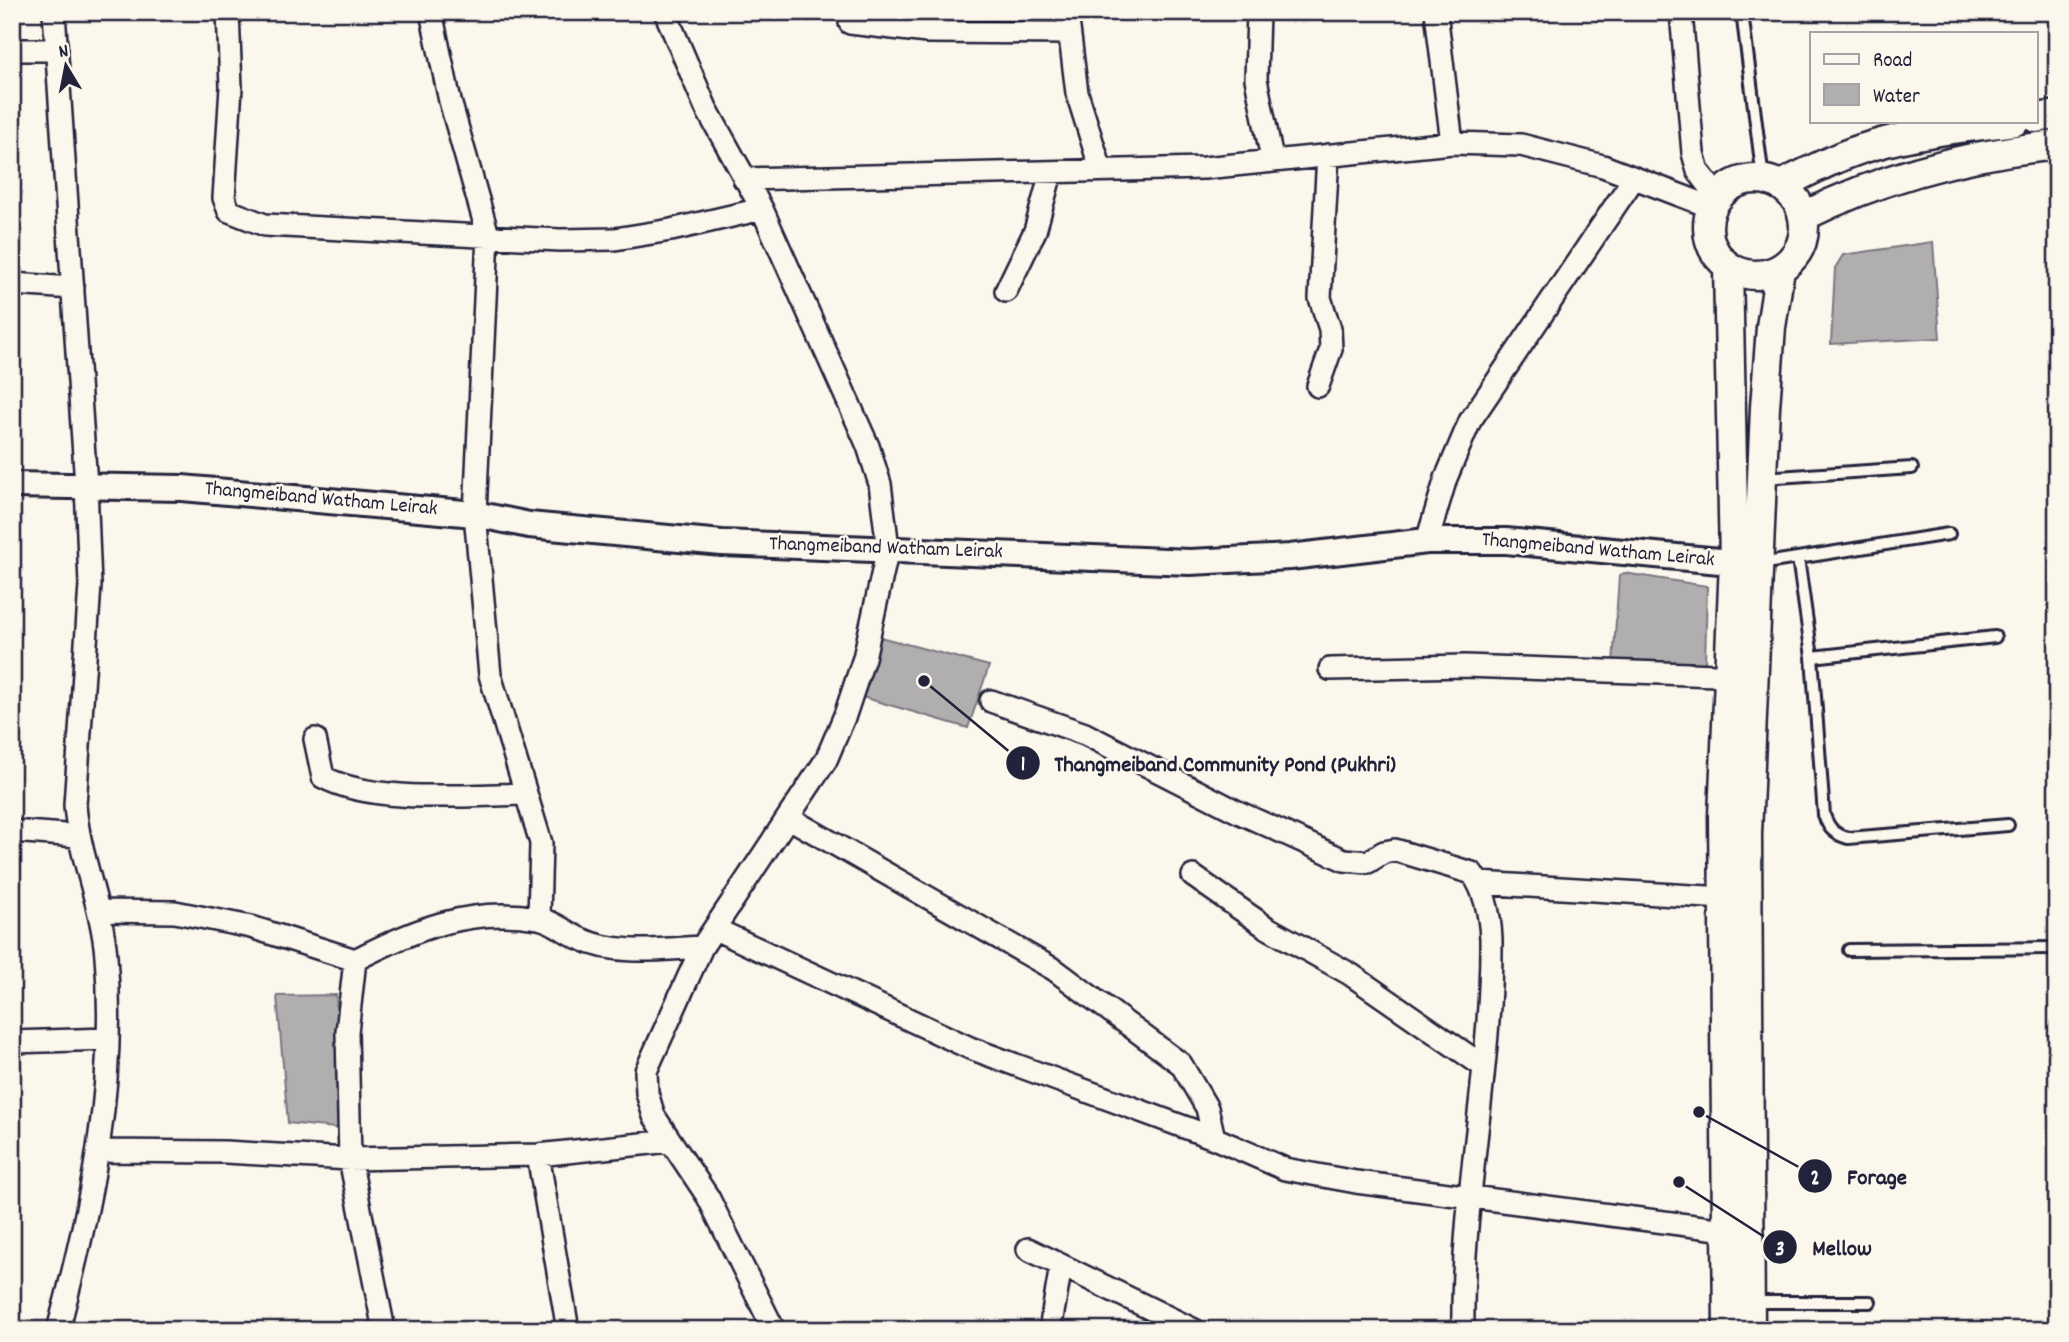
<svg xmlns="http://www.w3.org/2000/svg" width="2069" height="1342" font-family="Dekko,sans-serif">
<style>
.water{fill:#b1aeb0;stroke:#787681;stroke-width:2}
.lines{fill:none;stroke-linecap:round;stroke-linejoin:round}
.service-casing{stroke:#22223b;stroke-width:16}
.minor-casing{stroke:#22223b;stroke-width:26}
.tertiary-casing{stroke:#22223b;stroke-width:30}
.secondary-casing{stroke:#22223b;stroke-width:33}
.service{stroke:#fbf7ec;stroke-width:10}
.minor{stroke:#fbf7ec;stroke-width:21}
.tertiary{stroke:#fbf7ec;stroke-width:24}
.secondary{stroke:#fbf7ec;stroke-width:28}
.labels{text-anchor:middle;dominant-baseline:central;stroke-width:5;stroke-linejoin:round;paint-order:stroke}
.street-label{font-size:21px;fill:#22223b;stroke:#fbf7ec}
.leader{fill:none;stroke:#22223b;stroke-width:2.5}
.callout-dot{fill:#22223b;stroke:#fbf7ec;stroke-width:2.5}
.mark-label{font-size:21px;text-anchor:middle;font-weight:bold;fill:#fff}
.callout-label{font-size:23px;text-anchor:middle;font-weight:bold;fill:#22223b;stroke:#fbf7ec;stroke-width:5;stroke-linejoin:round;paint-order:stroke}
</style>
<rect width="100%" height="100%" fill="#fbf7ec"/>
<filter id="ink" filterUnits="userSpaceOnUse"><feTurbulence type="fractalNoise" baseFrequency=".0143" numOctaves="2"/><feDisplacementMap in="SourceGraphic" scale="14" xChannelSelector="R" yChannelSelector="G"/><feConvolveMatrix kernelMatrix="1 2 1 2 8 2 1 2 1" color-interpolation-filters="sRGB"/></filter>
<g filter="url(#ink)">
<!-- water -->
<path class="water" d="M1933 242 1940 338 1831 344 1835 268 1843 255Z
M1624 573 1707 586 1705 664H1613L1619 576Z
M880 637 989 666 968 728 859 696Z
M336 995 344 1129 288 1123 277 996Z"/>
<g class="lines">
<defs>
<path id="service" d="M1742 12 1763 179
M1762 478 1912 468
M1798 558 1812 657 1824 815C1829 829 1834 834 1848 838L2008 825
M1760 564 1949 534
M1812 657 1995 637
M1849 950 2057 948
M1753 1302H1870"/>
<path id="minor" d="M54 12 86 485 90 585 75 805C79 857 102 905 106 956 117 1084 91 1207 58 1330
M228 12 231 87 224 198 229 211 265 225 560 240 615 239 671 230 762 209
M431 12 450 101 488 235 475 514 490 675 541 843 539 918
M665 12 706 108 762 209 868 446 880 484 888 548 864 658 845 715 826 760 702 947 646 1071 647 1093 654 1116 708 1197 774 1330
M1067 12 1077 93 1101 170
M1258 12 1256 79 1272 159
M1436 12 1452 143
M1681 12 1693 153 1698 171 1718 197
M850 23 927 32 1068 33
M12 50H57
M744 179 1204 168 1452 143 1521 145 1603 166 1711 207
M12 284 73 288
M1006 291 1035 231 1051 173
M1318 386 1331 349 1330 329 1320 298 1328 155
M1427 541 1446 478 1470 421 1634 178
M1330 669 1465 666 1744 676
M991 701 1085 734 1238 812 1344 860 1368 862 1384 852 1395 850 1472 873C1485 891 1490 916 1491 939 1492 1070 1461 1199 1463 1330
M315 739 323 777C373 804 469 795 526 794
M789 818 1055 970 1181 1064 1207 1108 1214 1138
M12 831 78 836
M1193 876 1266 927 1350 974 1483 1066
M1479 883 1724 898
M99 911 175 912 251 927 355 960
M715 929 970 1048 1214 1138 1285 1169 1356 1182 1741 1232
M12 1042 108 1039
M100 1151 225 1152 350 1159 538 1155 670 1141
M538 1155 568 1330
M1028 1249 1194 1330
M384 1330 350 1159 347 1032 355 960C413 930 470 906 538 918 554 921 566 933 581 939 617 956 663 949 702 947
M1050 1330 1061 1266"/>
<path id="tertiary" d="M12 485 182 488 475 514 529 525 722 543 1190 562 1290 557 1427 541H1506L1752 564"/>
<path id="secondary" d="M2036 118 2057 115
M1708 227a48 48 0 1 1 96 0a48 48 0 1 1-96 0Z
M1781 185C1810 171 1839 155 1871 146 1917 132 1967 127 2015 121
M1804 216C1884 176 1967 154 2057 145
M1728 1330 1723 816 1734 562 1728 267
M1750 1330 1747 834 1765 407 1771 327 1780 269"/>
</defs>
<!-- service casing -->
<use href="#service" class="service-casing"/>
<!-- minor casing -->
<use href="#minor" class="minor-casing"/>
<!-- tertiary casing -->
<use href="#tertiary" class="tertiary-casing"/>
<!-- secondary casing -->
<use href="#secondary" class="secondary-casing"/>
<!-- service -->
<use href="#service" class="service"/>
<!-- minor -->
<use href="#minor" class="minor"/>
<!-- tertiary -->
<use href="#tertiary" class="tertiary"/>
<!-- secondary -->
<use href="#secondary" class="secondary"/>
</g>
</g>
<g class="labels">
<!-- street labels -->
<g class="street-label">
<text transform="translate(321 500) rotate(5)">Thangmeiband Watham Leirak</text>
<text transform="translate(886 549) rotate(2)">Thangmeiband Watham Leirak</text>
<text transform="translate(1598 551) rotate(5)">Thangmeiband Watham Leirak</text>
</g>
</g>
<!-- callouts -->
<path class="leader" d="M924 681L1023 763M1699 1112L1815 1176M1679 1182L1780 1247"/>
<g class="callout-dot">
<circle cx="924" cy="681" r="7"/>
<circle cx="1699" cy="1112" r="7"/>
<circle cx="1679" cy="1182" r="7"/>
<circle cx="1023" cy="763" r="18"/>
<circle cx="1815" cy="1176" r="18"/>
<circle cx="1780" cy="1247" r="18"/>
</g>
<g class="mark-label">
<text x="1023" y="770">1</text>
<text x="1815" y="1184">2</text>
<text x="1780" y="1255">3</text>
</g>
<g class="callout-label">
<text x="1225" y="771">Thangmeiband Community Pond (Pukhri)</text>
<text x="1877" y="1184">Forage</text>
<text x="1842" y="1255">Mellow</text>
</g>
<!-- margin -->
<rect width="2069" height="1342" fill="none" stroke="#fbf7ec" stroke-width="42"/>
<rect x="21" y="21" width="2027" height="1300" fill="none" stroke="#22223b" stroke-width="2.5" filter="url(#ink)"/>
<!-- legend -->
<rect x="1810" y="32" width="228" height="91" fill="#fbf7ec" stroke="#a4a2a5" stroke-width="2"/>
<rect x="1824" y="54" width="35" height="10" fill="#fbf7ec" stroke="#a4a2a5" stroke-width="2"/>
<text x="1873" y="66" font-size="21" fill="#22223b">Road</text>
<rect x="1824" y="84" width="35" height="21" fill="#b1aeb0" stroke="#a4a2a5" stroke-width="2"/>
<text x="1873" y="102" font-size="21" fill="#22223b">Water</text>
<!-- north arrow -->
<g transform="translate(66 66) rotate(350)" stroke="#fbf7ec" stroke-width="5" paint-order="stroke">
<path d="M0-5L12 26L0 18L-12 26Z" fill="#22223b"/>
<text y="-10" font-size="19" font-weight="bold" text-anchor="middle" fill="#22223b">N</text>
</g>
</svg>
